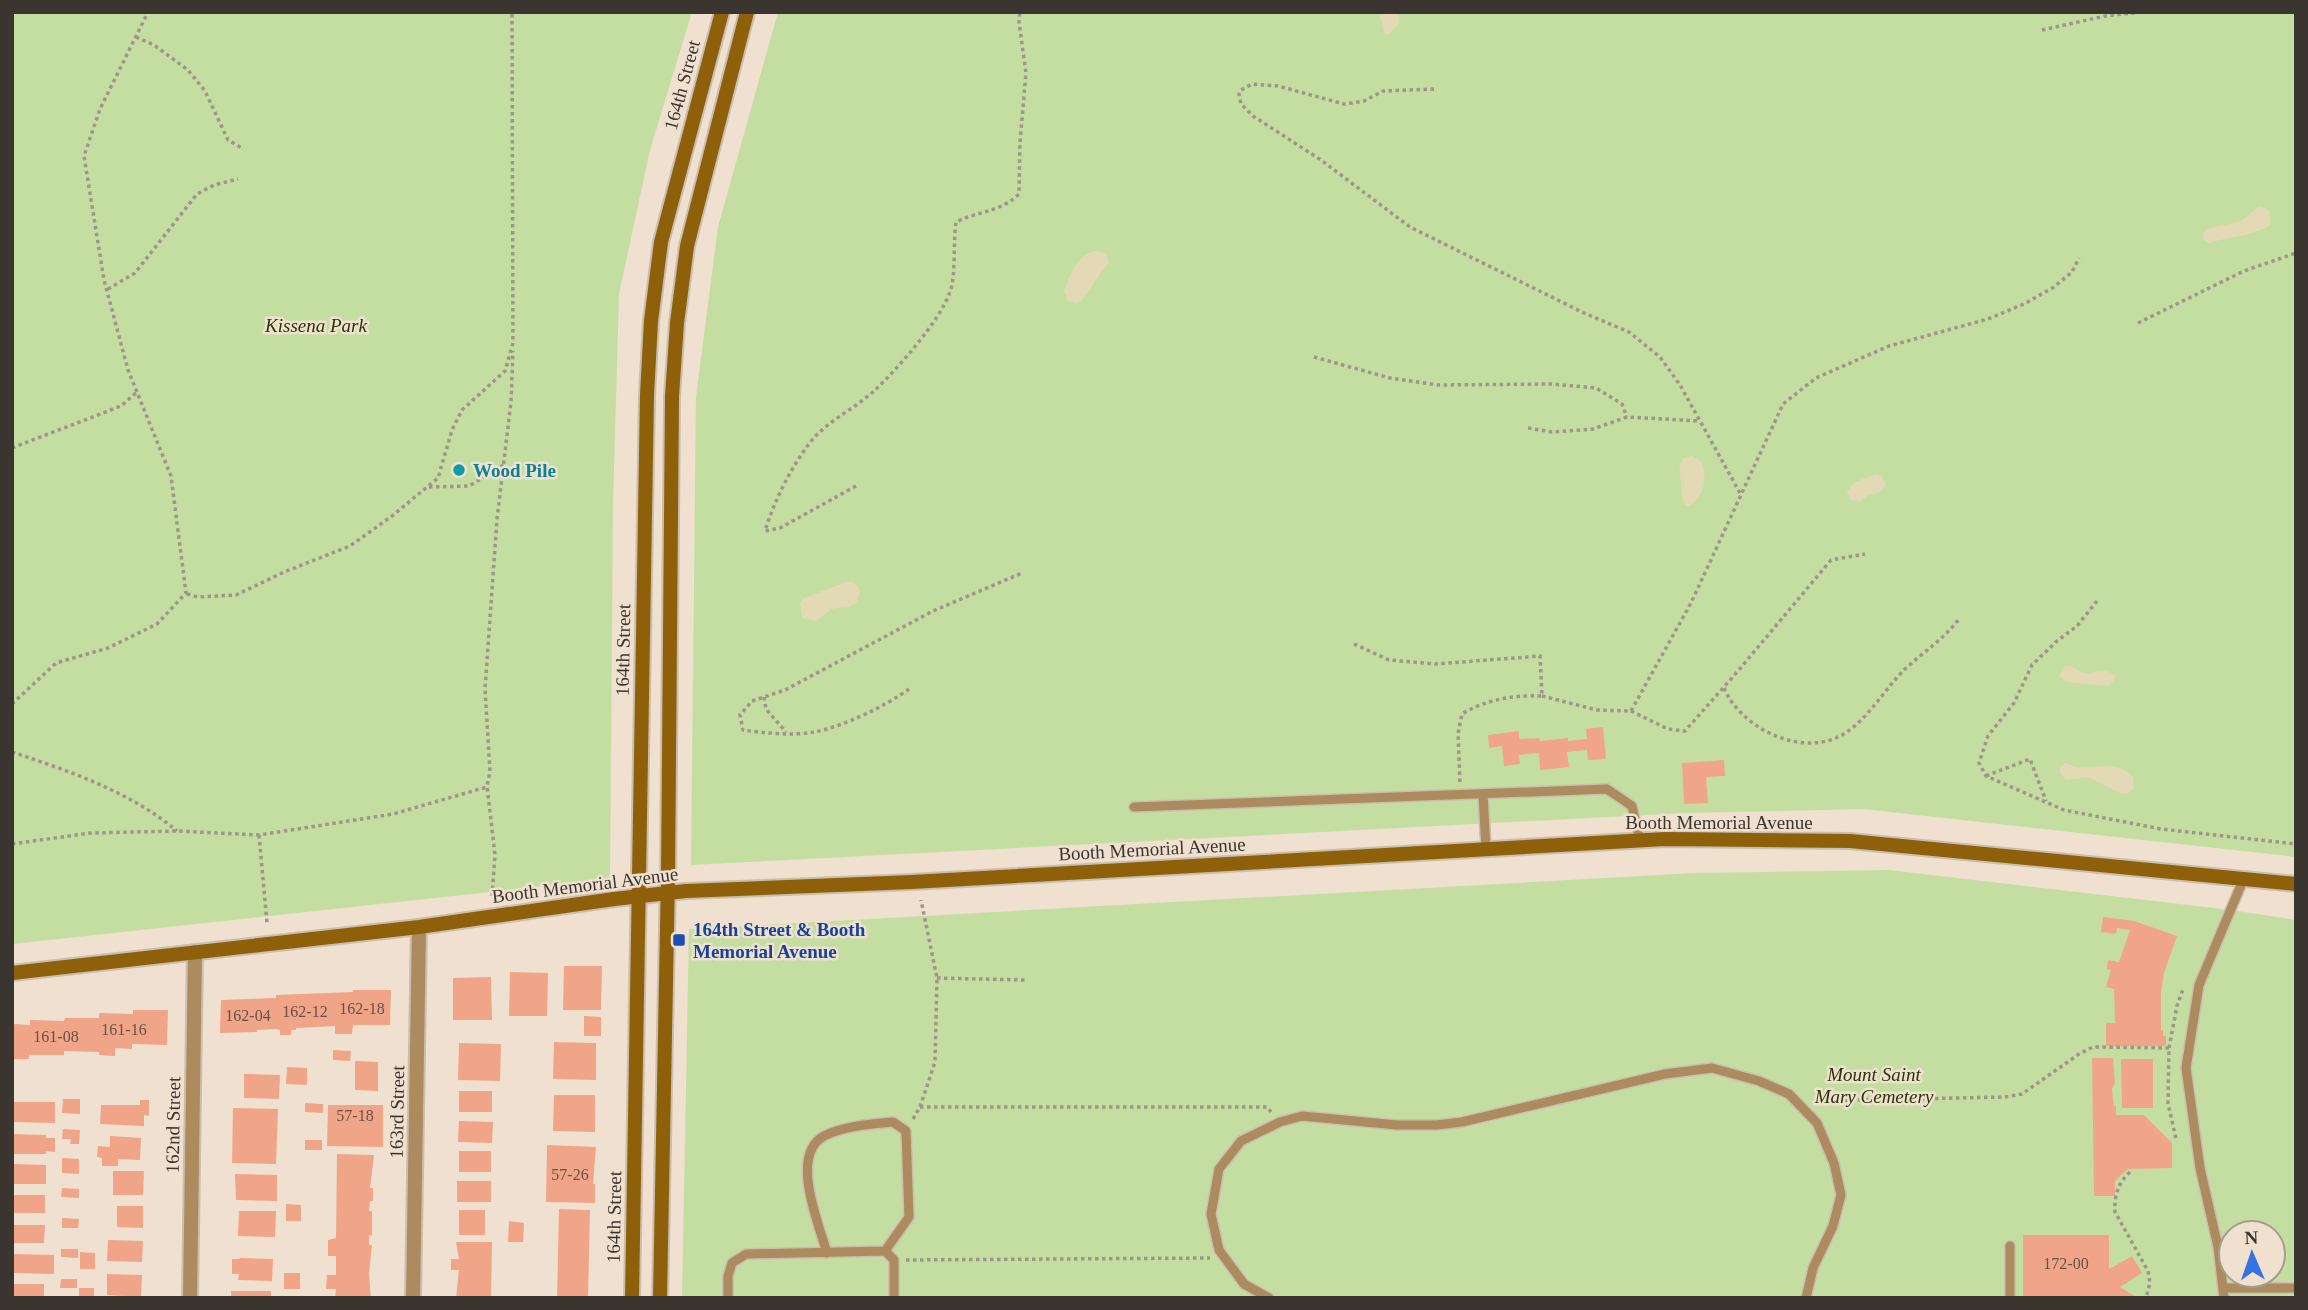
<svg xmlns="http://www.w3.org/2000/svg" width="2308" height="1310" font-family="'Times New Roman',serif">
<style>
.green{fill:#c4dea1;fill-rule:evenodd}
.sand{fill:#e3d9b4}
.building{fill:#f1a588}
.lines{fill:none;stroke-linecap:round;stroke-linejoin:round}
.lane-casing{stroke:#cbbeb0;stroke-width:12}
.street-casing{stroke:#cbbeb0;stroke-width:18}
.secondary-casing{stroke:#cbbeb0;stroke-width:18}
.path{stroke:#a0958a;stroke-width:3.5;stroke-dasharray:3.5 3.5;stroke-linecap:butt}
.lane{stroke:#ac8b5f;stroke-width:9}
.street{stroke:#ac8b5f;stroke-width:14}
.secondary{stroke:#8f600a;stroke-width:14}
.culture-dot{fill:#0f9aa8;stroke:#efe0d0;stroke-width:2.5}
.transit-dot{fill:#1a4fb4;stroke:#efe0d0;stroke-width:2.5}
.labels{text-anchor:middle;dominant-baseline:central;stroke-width:5;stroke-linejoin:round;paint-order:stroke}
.number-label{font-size:16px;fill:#685145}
.street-label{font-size:19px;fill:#3b352f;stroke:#efe0d0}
.park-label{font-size:19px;font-style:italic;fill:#273803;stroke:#efe0d0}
.culture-label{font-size:19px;font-weight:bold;fill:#0d838f;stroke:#efe0d0;text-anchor:start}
.transit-label{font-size:19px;font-weight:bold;fill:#164399;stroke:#efe0d0;text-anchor:start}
</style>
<rect width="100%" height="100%" fill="#efe0d0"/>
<!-- green -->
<path class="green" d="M12 12H692L650 150 619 294 613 504 610 879 12 944Z
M778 12H2296V857L1863 809 1686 813 691 865 696 397 718 227Z
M1889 870 2231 910 2296 920V1298H682L689 929 1695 873ZM2231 1233H2273V1275H2231Z"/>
<!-- sand -->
<path class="sand" d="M1379 12H1399L1400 23 1389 34 1385 35Z
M2258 207C2271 206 2272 216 2269 226 2250 237 2230 236 2209 243L2204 240 2203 234 2207 229 2241 221Z
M1096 251 1106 253 1109 262 1082 300 1077 303 1068 301 1064 291C1070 274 1077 255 1096 251Z
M1692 456 1702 462C1708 478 1704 499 1688 506L1683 503 1679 465 1684 458Z
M1876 474 1881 475 1886 485 1879 493 1868 495 1859 502 1850 499 1847 492 1853 483Z
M846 582H854L860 590 857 602 848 607 831 609 816 621 802 618 800 603 804 598Z
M2066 666C2074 666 2075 669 2082 672 2092 676 2101 666 2115 675V679L2108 686 2068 682 2063 680 2060 676 2062 669Z
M2065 763C2069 764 2072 766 2076 767 2096 770 2117 759 2133 777L2134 787 2128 793 2122 794 2087 777 2066 780 2060 773V767Z"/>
<!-- building -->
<path class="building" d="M1603 727 1606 759 1588 760 1587 750 1567 752 1569 767 1540 770 1539 753 1519 755 1520 764 1504 766 1502 746 1489 748 1488 735 1519 731V739L1539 738 1540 741 1568 738V741L1587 739 1586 729Z
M1724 760 1725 776 1706 777 1708 803 1684 804 1682 763Z
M2103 917 2134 921 2177 936 2164 973 2161 993V1030H2163V1036H2166V1046H2106V1023H2115L2114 989 2106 987 2111 970 2107 969 2108 960 2119 962 2130 930 2117 928 2116 934 2101 932Z
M564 966H602L601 1010H563Z
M510 972 548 973 547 1016H509Z
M491 977 492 1020H453V978Z
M353 990H391L390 1025H353L352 1034H335V1026L296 1028V1030H291V1035H280V1030L276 1029 257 1030V1032L220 1033 221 1000 276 998V995L353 992Z
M133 1010H168L167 1045 132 1044V1049L115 1048V1056L99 1055V1052L64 1051V1055H29V1059H12V1024L30 1025V1020L64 1021 65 1018H99V1013L133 1014Z
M584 1016 601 1017V1036H584Z
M554 1042 596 1043V1080L553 1079Z
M459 1043 501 1044 500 1081 458 1080Z
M333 1050 351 1051 350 1061 333 1060Z
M2092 1058H2113L2115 1083 2112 1089 2113 1099 2114 1106H2116V1115H2144L2172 1143V1168L2128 1169 2115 1181V1196H2094Z
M2121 1059H2153V1108H2122Z
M355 1061 378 1062V1091L355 1090Z
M287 1067 307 1068V1085L286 1084Z
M244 1074 280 1075 279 1099 244 1098Z
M459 1091H492V1112H459Z
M554 1095H595V1132L553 1131Z
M63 1099H80V1114L62 1113Z
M140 1100H149V1116L144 1115V1126L100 1124 101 1105H140Z
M12 1102H55V1123L12 1122Z
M305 1103 323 1104V1113L305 1112Z
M328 1105H383V1147L327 1146Z
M233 1108 278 1109 276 1164 232 1163Z
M459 1121 493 1122 492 1143 458 1142Z
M63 1129 80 1130 79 1144H70L71 1139H62Z
M12 1134 46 1135V1138H55V1152L46 1151V1154H12Z
M110 1136 141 1138 140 1160 118 1159V1166H102V1158L97 1157 98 1146 110 1147Z
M305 1140H322V1150H305Z
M547 1145 596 1147 593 1184H595V1203L546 1202Z
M459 1151H491V1172H459Z
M337 1154 374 1155 370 1188H373V1201H370L369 1211H372V1236L369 1235V1245H372L369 1274 371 1298H335L336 1289H326L327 1275H336V1256H328V1240L336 1238Z
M62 1158 79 1159V1174L62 1173Z
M12 1164 46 1165V1184H12Z
M113 1171H144L143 1195H113Z
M235 1174 277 1175V1201L236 1200Z
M457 1181H491V1202H457Z
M62 1188 79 1189V1198L61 1197Z
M12 1195H45V1213H12Z
M286 1204 301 1205V1221H286Z
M117 1206H143V1228L117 1227Z
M559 1209 590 1210 588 1298H557Z
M459 1210H485V1235H459Z
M239 1211H276L275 1237 238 1236Z
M62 1218 79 1219 78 1228H62Z
M509 1221 524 1223 523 1242H508Z
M12 1225H45L44 1243H12Z
M2023 1235H2109V1269L2132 1256 2142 1273 2120 1287 2138 1298H2023Z
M108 1240 143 1241 142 1262 107 1261Z
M456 1242H492L491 1298H456L459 1270H451V1259H459Z
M61 1249H78V1258L61 1257Z
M80 1252 95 1253V1269H80Z
M12 1254 54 1255V1274L12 1273Z
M240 1258 273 1259 272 1281 238 1280 239 1274H232V1259H239Z
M284 1273H300V1289H284Z
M107 1274 142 1275 141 1297 107 1295Z
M61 1279H77V1288H60Z
M12 1284H44V1298H12Z
M79 1288H94V1298H79Z
M231 1291H271V1298H231Z"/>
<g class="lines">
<defs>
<path id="lane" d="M1483 794 1486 849
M1134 807 1607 789 1632 806 1640 841
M2010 1246V1298
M827 1253C819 1224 789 1155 824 1136 844 1126 871 1124 893 1122L906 1131 909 1217 885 1251
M2223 1288H2296
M728 1298V1276L732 1263 746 1254 885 1251 894 1260V1298
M1269 1298 1244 1284 1219 1250 1211 1214 1219 1169 1241 1141 1280 1122 1302 1116 1397 1125H1437L1462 1122 1665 1074 1712 1068 1759 1081 1789 1094 1817 1123 1834 1163 1841 1195 1833 1226 1813 1268 1806 1298
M2224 1298 2218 1247 2200 1168 2186 1068 2199 985 2244 878"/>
<path id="street" d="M190 1298 195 952
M413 1298 419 927"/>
<path id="secondary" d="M12 973 419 927 614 899 686 891 912 882 1665 839 1850 841 2296 884
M632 1298 647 395 651 321 661 242 722 12
M660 1298 668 876 672 396 677 323 687 246 747 12"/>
</defs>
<!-- lane casing -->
<use href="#lane" class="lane-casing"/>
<!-- street casing -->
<use href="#street" class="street-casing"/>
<!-- secondary casing -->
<use href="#secondary" class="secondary-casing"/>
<!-- path -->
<path class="path" d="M2042 30 2105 16 2143 12
M136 37 154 45 188 70 205 91 228 140 242 148
M1434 89 1383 91 1364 101 1344 104 1278 86 1252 84 1241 90 1239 94 1241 104 1253 116 1321 160 1410 227 1584 313 1629 332 1660 357 1680 385 1740 493
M108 289 135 273 197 194 214 185 238 179
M2138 323 2244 271 2296 253
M1314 357 1390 378 1438 385 1552 384 1596 388 1622 404 1627 417
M1528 428 1552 432 1593 429 1627 417 1700 421
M12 448 121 406 137 392
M856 486 780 528 765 531C775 499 791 467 812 440 829 420 856 408 875 390 899 367 939 322 950 292 956 276 953 242 956 222 978 211 1001 212 1019 194L1020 142 1026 73 1019 22 1020 12
M429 487 469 486 505 464
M187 594 198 597 236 595 284 572 350 546 392 516 438 478 452 430 462 410 505 371 513 343 512 12
M2097 601 2077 626 2057 641 2032 665 2014 703 1988 736 1979 763 1986 776 2064 810 2161 829 2296 844
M1354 644 1389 660 1435 664 1540 656 1542 696C1514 695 1487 699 1462 714L1458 734 1460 782
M1724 688C1740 726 1795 755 1836 738 1865 725 1882 692 1904 670 1922 653 1944 639 1959 619
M909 689C886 706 842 727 814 732 793 736 764 733 743 730L740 715 752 701 785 690 933 611 1022 573
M1542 696 1597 710 1631 711 1691 603 1783 404 1816 378 1889 346 1988 319 2026 303 2054 287 2072 272 2079 258
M764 697 766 709 786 732
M12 704 56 663 108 648 157 624 186 593 171 476 128 370 104 280 84 156 100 109 148 12
M1631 711 1668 729 1685 731 1738 671 1831 560 1865 554
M12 752C69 771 131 792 177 831
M1986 776 2030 759 2046 801
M259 835 267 923
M12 844 90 833 177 831 259 835 393 814 487 787
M492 896 495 855 487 786 490 772 485 689 497 519 511 402 513 351
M937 978 1025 980
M2169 1048 2177 1006 2183 989
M1816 1101 2005 1097 2022 1094 2079 1054 2093 1047 2169 1048 2168 1103 2176 1139
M920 1107H1267L1272 1113
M913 1119 920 1107 935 1062 937 978 921 900
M2130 1172C2118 1183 2114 1196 2115 1212L2148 1271 2150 1283 2146 1298
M906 1260 1210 1258"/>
<!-- lane -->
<use href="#lane" class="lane"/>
<!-- street -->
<use href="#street" class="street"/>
<!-- secondary -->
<use href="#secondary" class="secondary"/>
</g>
<!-- markers -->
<circle class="culture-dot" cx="459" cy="470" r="7"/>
<rect class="transit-dot" x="672" y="933" width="14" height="14" rx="3.5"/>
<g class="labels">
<!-- number labels -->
<g class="number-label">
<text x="362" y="1008">162-18</text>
<text x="305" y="1011">162-12</text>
<text x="248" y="1015">162-04</text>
<text x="124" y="1029">161-16</text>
<text x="56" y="1036">161-08</text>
<text x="355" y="1115">57-18</text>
<text x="570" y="1174">57-26</text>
<text x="2066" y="1263">172-00</text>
</g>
<!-- street labels -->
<g class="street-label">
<text transform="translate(682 85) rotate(-75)">164th Street</text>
<text transform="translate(623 650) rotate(-89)">164th Street</text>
<text x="1719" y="822">Booth Memorial Avenue</text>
<text transform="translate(1152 849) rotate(-3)">Booth Memorial Avenue</text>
<text transform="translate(585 885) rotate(-7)">Booth Memorial Avenue</text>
<text transform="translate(397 1112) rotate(-89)">163rd Street</text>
<text transform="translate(173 1125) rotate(-89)">162nd Street</text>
<text transform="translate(614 1217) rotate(-89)">164th Street</text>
</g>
<!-- park labels -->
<g class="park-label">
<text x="316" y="325">Kissena Park</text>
<text x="1874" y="1074">Mount Saint<tspan x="1874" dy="22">Mary Cemetery</tspan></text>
</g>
<!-- culture labels -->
<g class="culture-label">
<text x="473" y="470">Wood Pile</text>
</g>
<!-- transit labels -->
<g class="transit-label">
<text x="693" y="929">164th Street &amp; Booth<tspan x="693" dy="22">Memorial Avenue</tspan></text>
</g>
</g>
<!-- border -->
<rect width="2308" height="1310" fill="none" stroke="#3b352f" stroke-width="28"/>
<!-- north arrow -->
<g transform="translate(2252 1254) rotate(358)"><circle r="33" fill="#efe0d0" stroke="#a79c90" stroke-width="2"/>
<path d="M0-5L12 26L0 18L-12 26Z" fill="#3672e1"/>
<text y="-10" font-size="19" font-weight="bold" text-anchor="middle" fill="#3b352f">N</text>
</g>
</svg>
